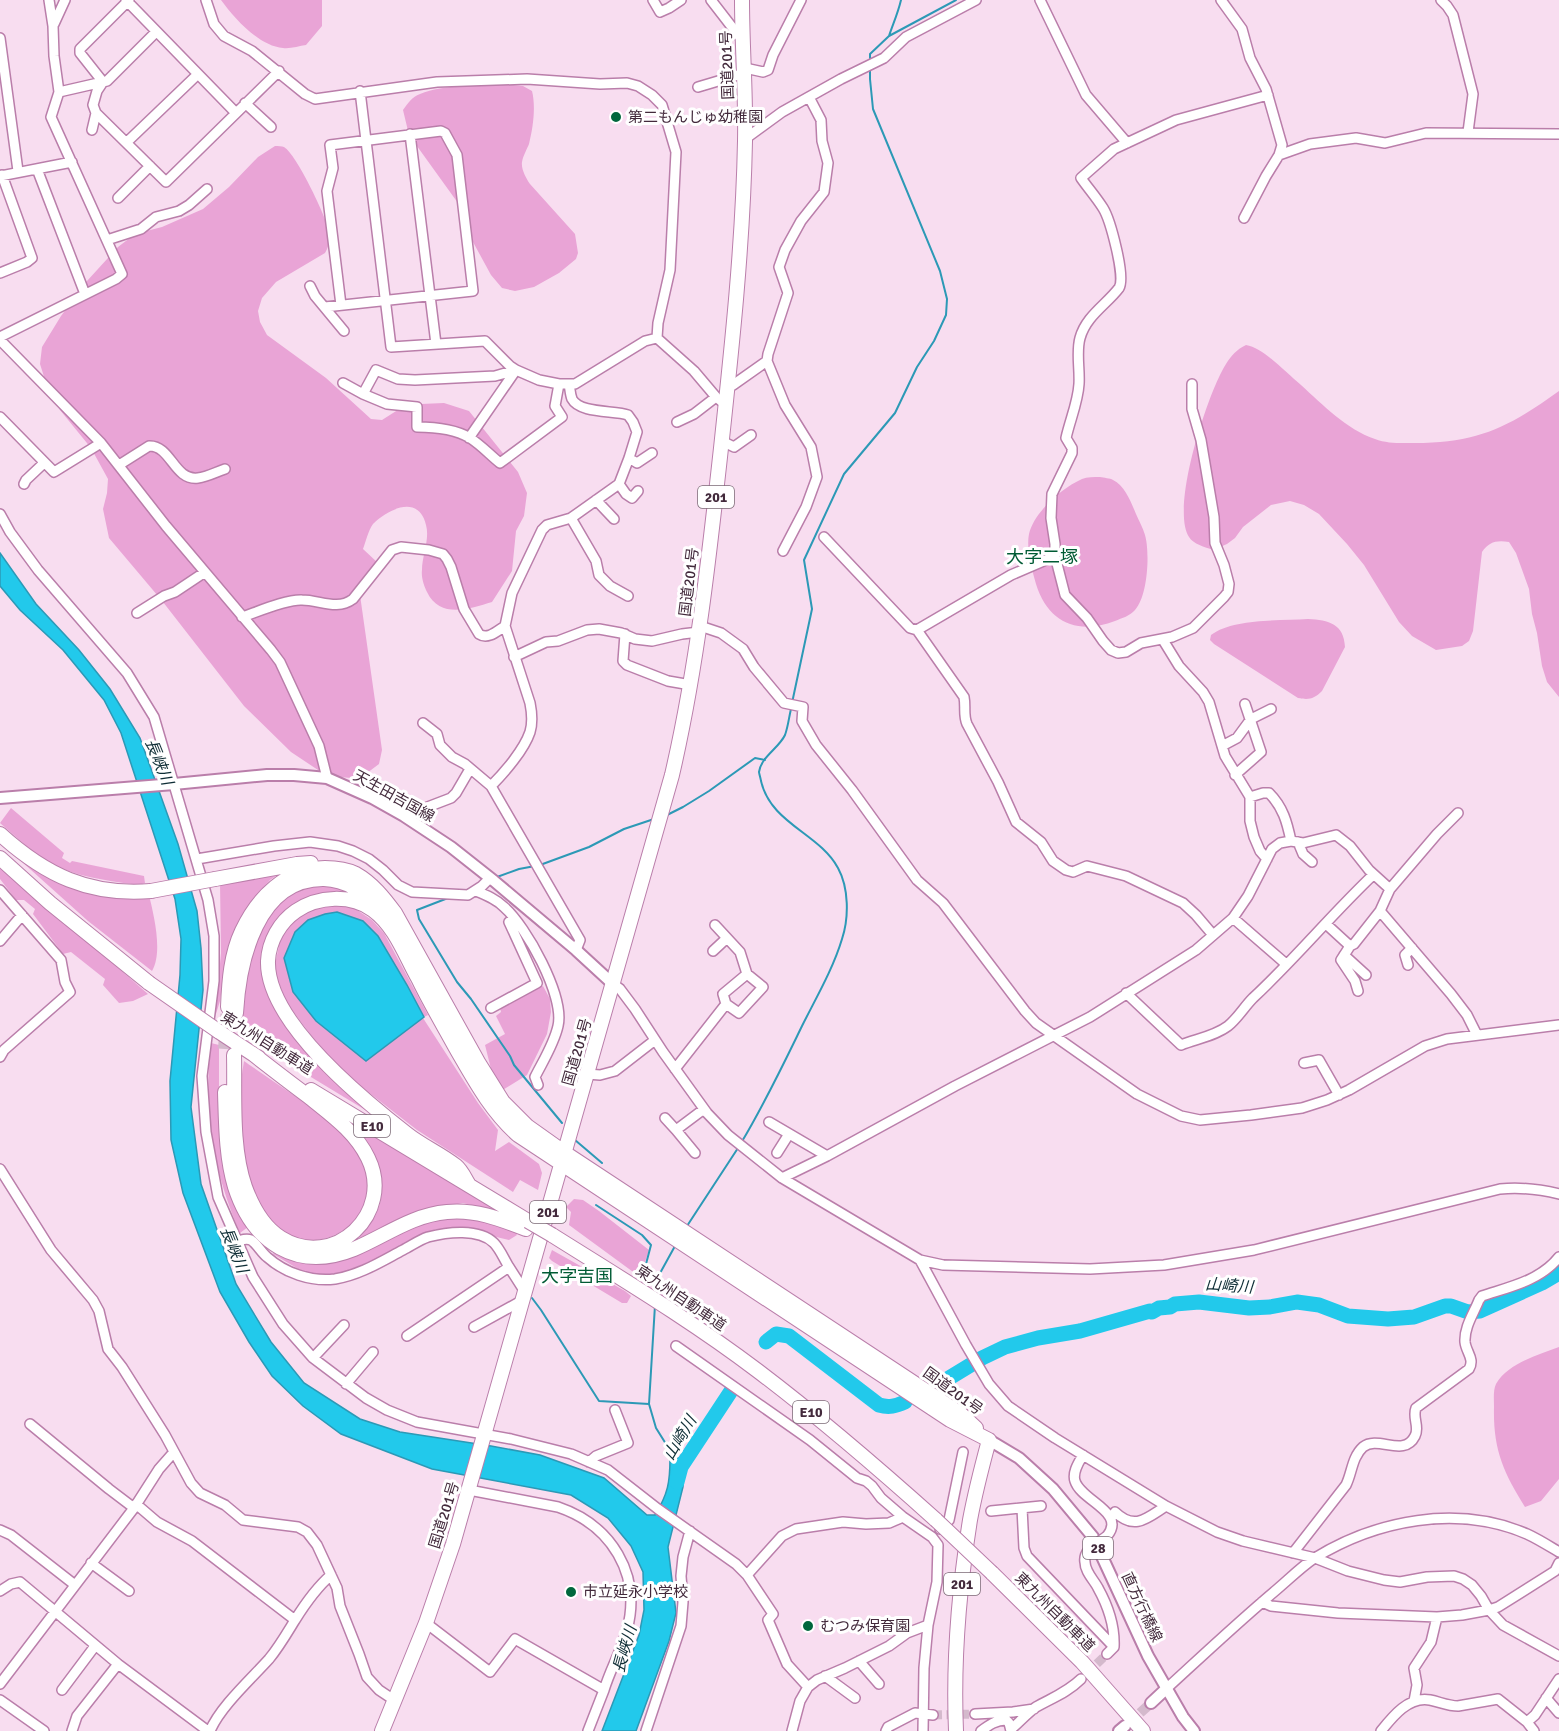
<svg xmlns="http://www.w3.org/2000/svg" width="1559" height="1731" font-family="Signika,'Noto Sans JP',sans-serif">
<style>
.green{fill:#e9a4d6}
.water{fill:#22c9eb;stroke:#2c99b6;stroke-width:1.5}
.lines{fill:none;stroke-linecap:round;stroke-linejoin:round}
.stream{stroke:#2c99b6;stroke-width:2}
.river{stroke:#22c9eb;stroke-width:15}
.minor-tunnel{stroke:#d4b9cc;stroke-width:9;stroke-dasharray:9 4.5;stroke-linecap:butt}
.major-tunnel{stroke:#d4b9cc;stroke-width:10;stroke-dasharray:10 5;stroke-linecap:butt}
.highway-tunnel{stroke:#d4b9cc;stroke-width:14;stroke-dasharray:14 7;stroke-linecap:butt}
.minor-casing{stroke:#ba7eaa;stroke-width:12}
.major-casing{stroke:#ba7eaa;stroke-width:14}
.highway-casing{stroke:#ba7eaa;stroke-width:16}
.minor{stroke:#fff;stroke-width:9}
.major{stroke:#fff;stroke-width:10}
.highway{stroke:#fff;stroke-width:14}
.minor-bridge-casing{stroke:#ba7eaa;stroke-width:12;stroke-linecap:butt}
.highway-bridge-casing{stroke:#ba7eaa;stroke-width:16;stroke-linecap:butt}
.minor-bridge{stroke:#fff;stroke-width:9}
.highway-bridge{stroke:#fff;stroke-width:14}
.poi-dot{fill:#00673d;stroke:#fff;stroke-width:2}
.labels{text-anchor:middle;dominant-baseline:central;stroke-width:6;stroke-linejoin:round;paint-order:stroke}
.shield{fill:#fff;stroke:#7b6a76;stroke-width:1.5}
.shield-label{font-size:14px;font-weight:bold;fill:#432a3c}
.street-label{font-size:15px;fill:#432a3c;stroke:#fff}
.poi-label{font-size:15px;fill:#432a3c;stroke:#fff;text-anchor:start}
.water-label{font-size:16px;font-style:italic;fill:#0f2e36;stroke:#fff}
.quarter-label{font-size:18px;fill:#005b34;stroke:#fff}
</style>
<rect width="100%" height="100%" fill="#f8ddf0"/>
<!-- green -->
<path class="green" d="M221 0H322V26L306 45C299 46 290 49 283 48 259 46 234 18 221 0Z
M502 84 523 86 532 91C536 107 533 128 529 144 527 149 523 156 522 162 521 169 526 178 530 184L575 234 578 253 576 259 559 273 534 287 515 291 502 288 491 275 473 242 469 222 463 210 409 135 403 110C408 103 412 97 420 94 445 84 476 86 502 84Z
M275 146C278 146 282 146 284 147 297 155 325 215 329 230 331 238 329 246 325 253L276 282 262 298 258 311 260 322 267 335 326 378 371 419 382 420 404 406 421 404 444 403 469 411 518 472 527 493 524 516 516 531 512 571 492 602C469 609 440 619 427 592 424 586 421 577 422 570 422 556 430 539 426 525 419 494 388 509 373 524 368 531 366 541 363 549L378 563 359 588 382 750 379 764 367 773 352 778 338 777 321 772 291 752 244 706 163 602 109 538 103 509 107 493 108 479 91 448 60 410 46 383 40 364 42 347 61 316 87 281 118 247 135 234 162 227 203 209 229 187 258 157Z
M1246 345C1264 348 1286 373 1301 385 1323 405 1346 429 1375 439 1388 444 1402 443 1415 443 1478 443 1509 427 1559 391V697L1547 682 1542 666 1537 633 1532 614 1529 589 1516 553 1509 542C1496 540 1489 542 1482 552L1473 631 1469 641 1462 646 1436 650 1412 636 1399 622 1364 565 1347 544 1319 514 1304 505 1290 501 1271 505 1243 527 1235 538 1227 544 1213 550C1205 547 1193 544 1189 537 1170 508 1208 392 1226 364 1231 356 1237 349 1246 345Z
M1100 477C1104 478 1110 478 1113 480 1125 486 1131 502 1136 514 1139 521 1143 528 1145 535 1150 552 1148 596 1135 610 1130 616 1122 618 1115 621 1078 635 1048 623 1036 584 1032 569 1026 549 1029 534 1034 512 1062 488 1082 479 1087 477 1094 477 1100 477Z
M1308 619C1329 620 1344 624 1345 647L1322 691C1314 699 1309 700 1298 698L1214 644 1210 640 1211 635C1233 618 1280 621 1308 619Z
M11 808 64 853 62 858 70 863 72 861 144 876 145 883 139 885C103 880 66 876 36 854 23 844 12 833 0 823Z
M2 844 55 880 149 895C154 916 163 952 152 971L88 921Z
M0 864 148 994 133 1001 119 1003 103 985 105 979 71 952 63 954 33 914 35 909 24 900H16L0 879Z
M279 874 270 880 252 901 228 946 220 1001 215 1017 221 953 220 882Z
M324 884 343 888 347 892 310 896 282 915 269 935 261 957 270 999 286 1022 373 1111 372 1114 245 1037 247 1022 241 1016 245 974 257 936 271 912 297 889Z
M326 905 354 908 372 920 384 933 428 1015 424 1017 407 985 378 936 316 1021 366 1060 423 1018 478 1103 498 1130 495 1151 509 1142 539 1164 542 1173 538 1190 520 1180 513 1192 417 1130 363 1088 331 1059 310 1034 286 1002 274 970 281 935 302 913Z
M543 986 550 999 551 1012 547 1034 527 1075 501 1091 492 1073 485 1045 505 1034 496 1016 501 1012 500 1008Z
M211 1043 219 1045V1096L248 1227 240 1233C213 1171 203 1110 211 1043Z
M244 1061C264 1075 285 1089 305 1103 322 1115 341 1126 353 1144 377 1178 373 1222 330 1237 315 1242 300 1242 285 1235 281 1232 274 1228 271 1224 265 1218 252 1192 249 1184 246 1177 246 1168 245 1161 240 1129 238 1093 244 1061Z
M355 1125 364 1129 494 1206 492 1210 463 1203 417 1212 358 1239C364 1231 373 1221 377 1212 390 1183 374 1148 355 1125Z
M574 1199 583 1200 599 1211 649 1250 640 1277 569 1225 571 1212 566 1207Z
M460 1216 507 1227 514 1230 517 1235 509 1240 467 1230 436 1229 378 1258 339 1274 319 1276 301 1274 300 1270 273 1254 274 1252 280 1256 305 1263 344 1258 431 1218Z
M552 1250 625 1291 631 1296 627 1303H622L552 1261 549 1258Z
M1559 1347V1479L1541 1501 1525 1507C1503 1472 1493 1449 1494 1407 1494 1400 1493 1390 1496 1384 1508 1363 1538 1355 1559 1347Z"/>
<!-- water -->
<path class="water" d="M0 553 36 604 79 650 110 689 140 738 178 844 197 911 201 948 203 990 191 1107 201 1184 236 1284 271 1342 304 1383 360 1419 400 1432 491 1446 540 1455 604 1478 647 1515H655C668 1494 670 1482 670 1458H680L684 1468 683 1487 668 1547 676 1613 669 1641 636 1731H602L639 1635 644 1610 643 1572 631 1546 608 1518 571 1495 432 1469 341 1434 303 1406 272 1376 249 1342 220 1292 183 1193 171 1140 170 1081 180 975 181 939 175 899 121 733 104 700 63 650 20 610 0 586Z
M337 912 363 921 378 936 407 985 424 1017 366 1061 316 1021 293 992 284 958 295 932 308 920 325 914Z"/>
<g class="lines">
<!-- stream -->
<path class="stream" d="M889 36C893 24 898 13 901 0
M870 61V54L889 36 956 0
M792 703 812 609 804 560 844 474 895 413 917 367 934 341 946 315 947 299 940 271 873 109 870 79V67
M665 816 683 807 709 791 755 758 765 760
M540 865 589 847 624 829 654 819
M497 877 519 869 535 866
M448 898 417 910 419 919 457 982 471 999 510 1056 514 1065 562 1123
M575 1140 602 1163
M741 1143C764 1105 783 1065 802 1026 816 998 833 969 842 939 849 918 849 888 838 868 819 833 771 824 761 781 761 780 759 773 759 772 761 757 779 748 785 735 788 727 789 717 791 709
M596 1205 642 1235 651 1245 646 1264
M687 1226 738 1148
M656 1293 659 1275 675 1246
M532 1298 541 1310 599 1401 649 1404
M655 1305 649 1404 656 1428 676 1460"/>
<!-- river -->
<path class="river" d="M766 1342 776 1334 789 1336 879 1405C889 1408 896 1406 905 1402
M936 1386 982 1358 1005 1347 1038 1338 1080 1331 1150 1311 1152 1312 1159 1308 1170 1307 1175 1304 1199 1302 1249 1308 1270 1307 1297 1302 1319 1305 1348 1316 1388 1319 1414 1317 1445 1306H1451L1468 1312 1480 1311 1542 1283 1559 1273
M677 1482 681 1467 731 1391"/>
<!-- minor-tunnel -->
<path class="minor-tunnel" d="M1087 1673 1107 1654
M933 1715 975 1714"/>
<!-- major-tunnel -->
<path class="major-tunnel" d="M1129 1723 1151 1703"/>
<!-- highway-tunnel -->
<path class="highway-tunnel" d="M225 1049 228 1007"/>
<defs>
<path id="minor" d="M126 0 236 113
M206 0 214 24 224 36 252 51 305 94 315 99 437 82 527 79 600 84 627 83 638 86 652 95 662 105 676 152 670 270 658 323 657 338
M653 0 660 12 669 8 681 0
M711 0 742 40
M1040 0 1086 95 1127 143
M1221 0 1242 29 1250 58 1266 89 1282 145 1279 155 1266 176 1244 218
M1441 0 1447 6 1453 15 1473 94 1468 132
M54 24 65 0
M0 38 18 171
M745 68 763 72 768 70 773 55 801 0
M103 82 97 91 93 105 96 113 166 182 279 71
M103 82 80 53V49L129 0
M698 87 745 73
M360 91 391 347 485 341 510 366 516 370 539 380 559 384H575L645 341 657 338
M59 92 107 81 156 32
M245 103 271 127
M92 130 96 113
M410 134 436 344
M745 139 782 112 841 79 884 58 906 37 976 0
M127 142 197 75
M1279 155 1310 144 1356 138 1385 143 1426 133 1559 134
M37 169 85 294
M0 176 72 162
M118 198 150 166
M107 240 141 229 156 217 179 211 189 205 207 189
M0 273 27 262 32 258 2 175
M310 286 315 296 344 331
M325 307 473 291 457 155 445 133 441 131 330 145 333 168 327 191 341 305
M0 337 116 279 122 274 51 117 59 92 54 56 53 26 49 0
M657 338 694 371 716 397 726 405
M0 340 101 443 166 526 271 650 280 662 319 746 327 778
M767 361 785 405 811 447 817 477 806 507 783 551
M343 383 363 394 387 404 417 407V427C434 427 455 429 470 438 481 445 490 455 500 463L562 417 555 406 559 384
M1192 384V409L1201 440 1214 517 1215 543 1224 565 1229 584 1228 592 1224 597 1193 628 1172 637 1141 643 1126 652 1118 653 1111 650 1103 641 1087 618 1065 595 1055 556V544L1051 518 1052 494 1072 453V448L1066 438C1070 420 1078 402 1079 384 1080 369 1076 352 1080 338 1086 316 1106 305 1119 288 1126 277 1110 219 1103 208 1096 197 1088 188 1081 178L1114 149 1176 120 1268 95
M728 386 733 385 767 361 768 354 788 293 779 267 785 250 801 221 824 192 828 163 822 141 821 120 809 97
M363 394 376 370 398 379 415 380 495 376 516 370
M0 417 54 472 101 443
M677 422 694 414 716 397
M469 438 516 370
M722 441 734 447 751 435
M629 458 637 463 652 453
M119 465 149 446C171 445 174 481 198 478 207 477 216 472 225 469
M24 484 26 480 44 463
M619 484 626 494 632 498 638 491
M596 500 614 519
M0 514 10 532 38 570 127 673 154 717 208 900 214 936V981L202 1076 206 1132 218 1197 253 1277 283 1324 313 1358 366 1398 387 1410 417 1422 511 1439 571 1454 608 1470 658 1509 736 1564 747 1575 773 1614 768 1620 787 1664 808 1687
M571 518 596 561 599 575 610 586 628 596
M824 537 910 628 917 630 1011 575 1055 556
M137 613 164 596 175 592 205 572
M242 617C257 612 287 599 302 600 320 600 337 611 353 599L392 550 401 547 429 550 443 554 447 559 451 567 464 609 479 634C488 640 497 631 505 626L530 703C532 713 533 722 530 732 524 750 504 773 491 786
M505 626 512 593 542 530 547 525 571 518 619 484 629 458 637 432 633 422 628 415C615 410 580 414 572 399 570 394 570 388 569 384
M700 626 721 633 743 649 754 667 784 703 803 707 802 721 816 745 852 790 917 880 943 903 1025 1011 1036 1023 1137 1094 1181 1116 1200 1120 1251 1115 1302 1108 1327 1100 1349 1090 1425 1046 1447 1039 1559 1025
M917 630 964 697C966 707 963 715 967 724L998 782 1016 822 1041 842 1053 861 1066 870 1073 872 1087 866 1126 876 1183 903 1196 915 1213 935
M625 634 623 661 627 665 668 681 691 685
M1163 640 1179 666 1203 692 1209 702 1225 756 1250 797V821L1254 837 1260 851 1267 859
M514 657 546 642 558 641 587 630 599 629 621 633 635 639 652 641 682 634 699 632
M423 723 437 734 440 745 452 757 465 764 491 786 580 940 576 950
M1222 746 1237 738 1251 719 1271 709
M1235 775 1261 752 1245 704
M1250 797 1263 793H1269C1283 807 1287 822 1291 841
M1458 813 1437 834 1390 889 1380 911 1451 994 1467 1015 1477 1035
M404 816 451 798 456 793 470 769
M1298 842 1303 854 1312 862
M197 859 274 846 310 842 338 846 353 851 369 859 383 870 398 885 412 892 468 895 482 886 490 878
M0 890 61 960 65 982 70 992 4 1050 0 1057
M476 891C486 895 496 899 504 907 526 926 565 996 558 1026 554 1044 543 1061 535 1077L538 1085
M1233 918 1286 964
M1326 924 1350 946 1354 944 1380 911
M715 925 740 952 747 974
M0 941 22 915
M1350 946 1341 960 1355 981 1358 991
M713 951 727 938
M1344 955 1366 975
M1408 965 1405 955 1412 948
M613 984 620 989 635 1009 663 1052 707 1113 728 1135 782 1178 920 1260 943 1265 1090 1269 1164 1265 1254 1250 1500 1189C1521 1187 1539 1189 1559 1194
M1126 993 1181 1045C1196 1039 1215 1036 1228 1026 1238 1018 1244 1007 1253 998 1295 959 1331 915 1373 875
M491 1008 537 983 509 922 514 918
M1304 1063 1319 1060 1339 1095
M675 1069 726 1004 739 1013 763 987 747 974 723 994 726 1004
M587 1074 600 1075 615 1071 655 1040
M665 1118 676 1130
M769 1122 827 1156
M695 1153 676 1130 704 1109
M777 1153 789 1134
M0 1169 51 1250 93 1300 99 1311 108 1349 122 1367 165 1435 191 1483 200 1493 225 1505 243 1520 298 1527 307 1532 317 1545 337 1588 340 1606 359 1654 367 1677 379 1690 394 1700
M782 1178 827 1156 955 1086 1090 1017 1196 950 1233 918 1248 896 1272 849 1280 843 1291 841 1303 843 1336 835 1350 846 1369 870 1390 889
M238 1241C242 1240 246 1238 251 1240 257 1244 261 1252 267 1257 285 1273 311 1282 335 1279 360 1275 382 1261 403 1250 411 1246 419 1240 428 1237 447 1232 479 1228 494 1243 500 1249 504 1259 509 1267
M920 1260 966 1345 989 1384 1008 1406 1055 1438 1166 1506 1217 1532 1243 1541 1315 1558 1348 1571 1384 1580 1400 1582 1427 1577 1454 1576 1463 1579 1472 1585 1481 1596 1489 1610 1503 1625 1559 1656
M474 1327 523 1300
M407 1336 509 1267 525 1292
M676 1346 810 1440 857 1478 866 1481 872 1486 881 1498 903 1517 932 1537 938 1545 937 1582 928 1625 924 1668 923 1731
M313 1358 344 1325
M346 1384 373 1352
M30 1424 109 1489 134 1508
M1083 1455C1079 1462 1072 1472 1075 1481 1081 1501 1127 1512 1107 1536
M589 1462 596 1456 628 1443 615 1410
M469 1490 558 1507C611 1525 642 1574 627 1630 621 1651 610 1670 604 1690
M136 1504 157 1522 192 1541 295 1620C305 1604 316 1588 331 1575
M1022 1508 1024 1548 1027 1556 1114 1647 1107 1654
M991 1511 1041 1506
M1115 1512C1135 1531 1147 1518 1166 1506
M940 1529 949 1520 963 1452
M0 1530 11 1535 75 1585
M1089 1549C1086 1553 1084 1557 1085 1562 1085 1572 1094 1580 1098 1588 1108 1606 1115 1626 1114 1647
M1293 1553 1346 1485C1352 1473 1352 1457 1363 1447 1378 1435 1404 1458 1415 1436 1420 1427 1412 1418 1416 1408L1469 1369C1475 1359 1466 1352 1465 1342 1464 1327 1474 1313 1479 1300L1482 1296C1509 1287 1540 1281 1559 1257
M91 1563 129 1591
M747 1575 782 1536 796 1529 843 1522 866 1524 889 1523 903 1517
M0 1591 11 1584 20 1582 118 1664 208 1731
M1262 1602 1271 1606 1338 1613 1437 1617 1462 1615 1489 1610 1498 1607 1555 1571 1559 1563
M426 1623 490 1672 515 1639 604 1690 588 1731
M859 1661 879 1684
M825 1676 855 1698
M0 1684 134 1508 159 1469 174 1452
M1166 1689C1202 1656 1237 1623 1275 1591 1287 1581 1300 1568 1313 1559 1376 1520 1457 1504 1527 1534 1538 1539 1549 1546 1559 1552
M62 1690 95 1646
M1546 1698 1559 1713
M0 1700 44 1731
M1414 1701 1417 1685 1414 1668 1431 1642 1437 1617
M975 1714 1013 1712 1034 1709
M1527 1722 1535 1715 1559 1679
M1011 1729C1019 1723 1027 1713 1036 1707 1052 1698 1068 1692 1081 1679
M72 1731 77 1716 118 1664
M210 1731C220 1707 251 1679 269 1659 279 1647 287 1633 295 1620
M646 1731 681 1626 683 1602 681 1576 683 1557 690 1531
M792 1731 800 1701 808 1687 817 1680 845 1668 889 1646 907 1633 928 1625
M886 1731 888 1727 915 1713 933 1715
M981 1731C989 1725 996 1720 1006 1720L1009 1723 1011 1731
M1381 1731C1393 1716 1409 1696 1430 1700 1440 1702 1448 1706 1458 1706L1498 1699 1527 1722 1534 1731"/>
<path id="major" d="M0 798 174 784 267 775H294L327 778 372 798 404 816 451 847 494 881 576 950 613 984
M989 1440 1019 1458 1053 1489 1093 1537 1148 1656 1183 1717 1194 1731
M1151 1703 1166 1689
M1119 1731 1125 1726"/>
<path id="highway" d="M0 834C45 875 89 896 151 891
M0 858 50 903 149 983
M215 879 297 864 311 863
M228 1007C229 981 231 954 242 931 258 897 286 869 325 868 336 868 346 869 356 874 372 883 384 898 395 913L478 1062 503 1102 527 1126 565 1153 961 1414 976 1428
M236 1013C239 961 257 878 324 879 348 880 365 892 379 910
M218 1031 259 1058
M234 1055C235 1096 231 1147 245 1187 252 1206 263 1227 281 1238 334 1271 395 1213 368 1158 355 1131 330 1114 308 1096 289 1082 271 1068 253 1054
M311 1090 528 1221
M225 1092C226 1124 226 1157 235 1187 253 1243 297 1272 354 1249 385 1236 412 1215 447 1212 475 1209 500 1219 526 1229
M469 1185C465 1179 462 1171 456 1166 441 1154 422 1146 407 1134 362 1099 266 1021 268 961 269 941 280 922 296 911 318 896 351 894 373 910 395 926 405 955 418 978 430 1003 444 1026 457 1050 475 1081 491 1111 518 1135L950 1420 989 1440
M552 1235C622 1279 692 1321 758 1371 820 1418 878 1468 936 1520
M992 1573 1082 1662 1143 1731
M382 1731 426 1623 453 1544 672 775C697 667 709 558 721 448 732 346 743 244 745 141 746 94 742 47 742 0
M956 1731C953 1661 959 1589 970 1520 975 1493 982 1466 989 1440"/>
</defs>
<!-- minor casing -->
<use href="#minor" class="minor-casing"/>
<!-- major casing -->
<use href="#major" class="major-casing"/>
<!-- highway casing -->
<use href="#highway" class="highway-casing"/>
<!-- minor -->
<use href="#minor" class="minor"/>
<!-- major -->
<use href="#major" class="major"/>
<!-- highway -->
<use href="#highway" class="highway"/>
<defs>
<path id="minor-bridge" d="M1089 1549 1107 1536"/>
<path id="highway-bridge" d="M151 891 215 879
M149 983 218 1031
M528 1221 552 1235
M936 1520 992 1573"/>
</defs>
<!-- minor-bridge casing -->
<use href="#minor-bridge" class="minor-bridge-casing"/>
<!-- highway-bridge casing -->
<use href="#highway-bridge" class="highway-bridge-casing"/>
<!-- minor-bridge -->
<use href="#minor-bridge" class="minor-bridge"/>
<!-- highway-bridge -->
<use href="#highway-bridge" class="highway-bridge"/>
</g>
<!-- markers -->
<g class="poi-dot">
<circle cx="616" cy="117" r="6"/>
<circle cx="571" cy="1592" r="6"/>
<circle cx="808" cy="1626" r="6"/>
</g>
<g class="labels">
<!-- shield labels -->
<g class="shield">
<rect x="698" y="486" width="36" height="22" rx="4.5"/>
<rect x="354" y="1115" width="36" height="22" rx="4.5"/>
<rect x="530" y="1201" width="36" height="22" rx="4.5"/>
<rect x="793" y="1401" width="36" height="22" rx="4.5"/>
<rect x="1083" y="1537" width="30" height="22" rx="4.5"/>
<rect x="944" y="1573" width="36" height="22" rx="4.5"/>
</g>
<g class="shield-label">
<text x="716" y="497">201</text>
<text x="372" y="1126">E10</text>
<text x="548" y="1212">201</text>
<text x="811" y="1412">E10</text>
<text x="1098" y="1548">28</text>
<text x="962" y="1584">201</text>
</g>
<!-- street labels -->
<g class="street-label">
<text transform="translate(727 65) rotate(-92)">国道201号</text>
<text transform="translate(689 582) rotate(-83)">国道201号</text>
<text transform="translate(394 796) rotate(29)">天生田吉国線</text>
<text transform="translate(267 1043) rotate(32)">東九州自動車道</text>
<text transform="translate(577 1052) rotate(-74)">国道201号</text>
<text transform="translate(681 1298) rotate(34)">東九州自動車道</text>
<text transform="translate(953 1391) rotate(36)">国道201号</text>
<text transform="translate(444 1515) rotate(-73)">国道201号</text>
<text transform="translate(1142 1607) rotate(65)">直方行橋線</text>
<text transform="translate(1055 1612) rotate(45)">東九州自動車道</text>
</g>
<!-- poi labels -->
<g class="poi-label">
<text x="628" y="117">第二もんじゅ幼稚園</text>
<text x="583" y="1592">市立延永小学校</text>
<text x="820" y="1626">むつみ保育園</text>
</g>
<!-- water labels -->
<g class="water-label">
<text transform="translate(159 762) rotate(68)">長峡川</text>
<text transform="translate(234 1250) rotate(68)">長峡川</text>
<text transform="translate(1229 1286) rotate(4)">山崎川</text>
<text transform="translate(680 1438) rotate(-59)">山崎川</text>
<text transform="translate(625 1649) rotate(-74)">長峡川</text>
</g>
<!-- quarter labels -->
<g class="quarter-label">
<text x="1042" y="557">大字二塚</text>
<text x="577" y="1276">大字吉国</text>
</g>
</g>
</svg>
